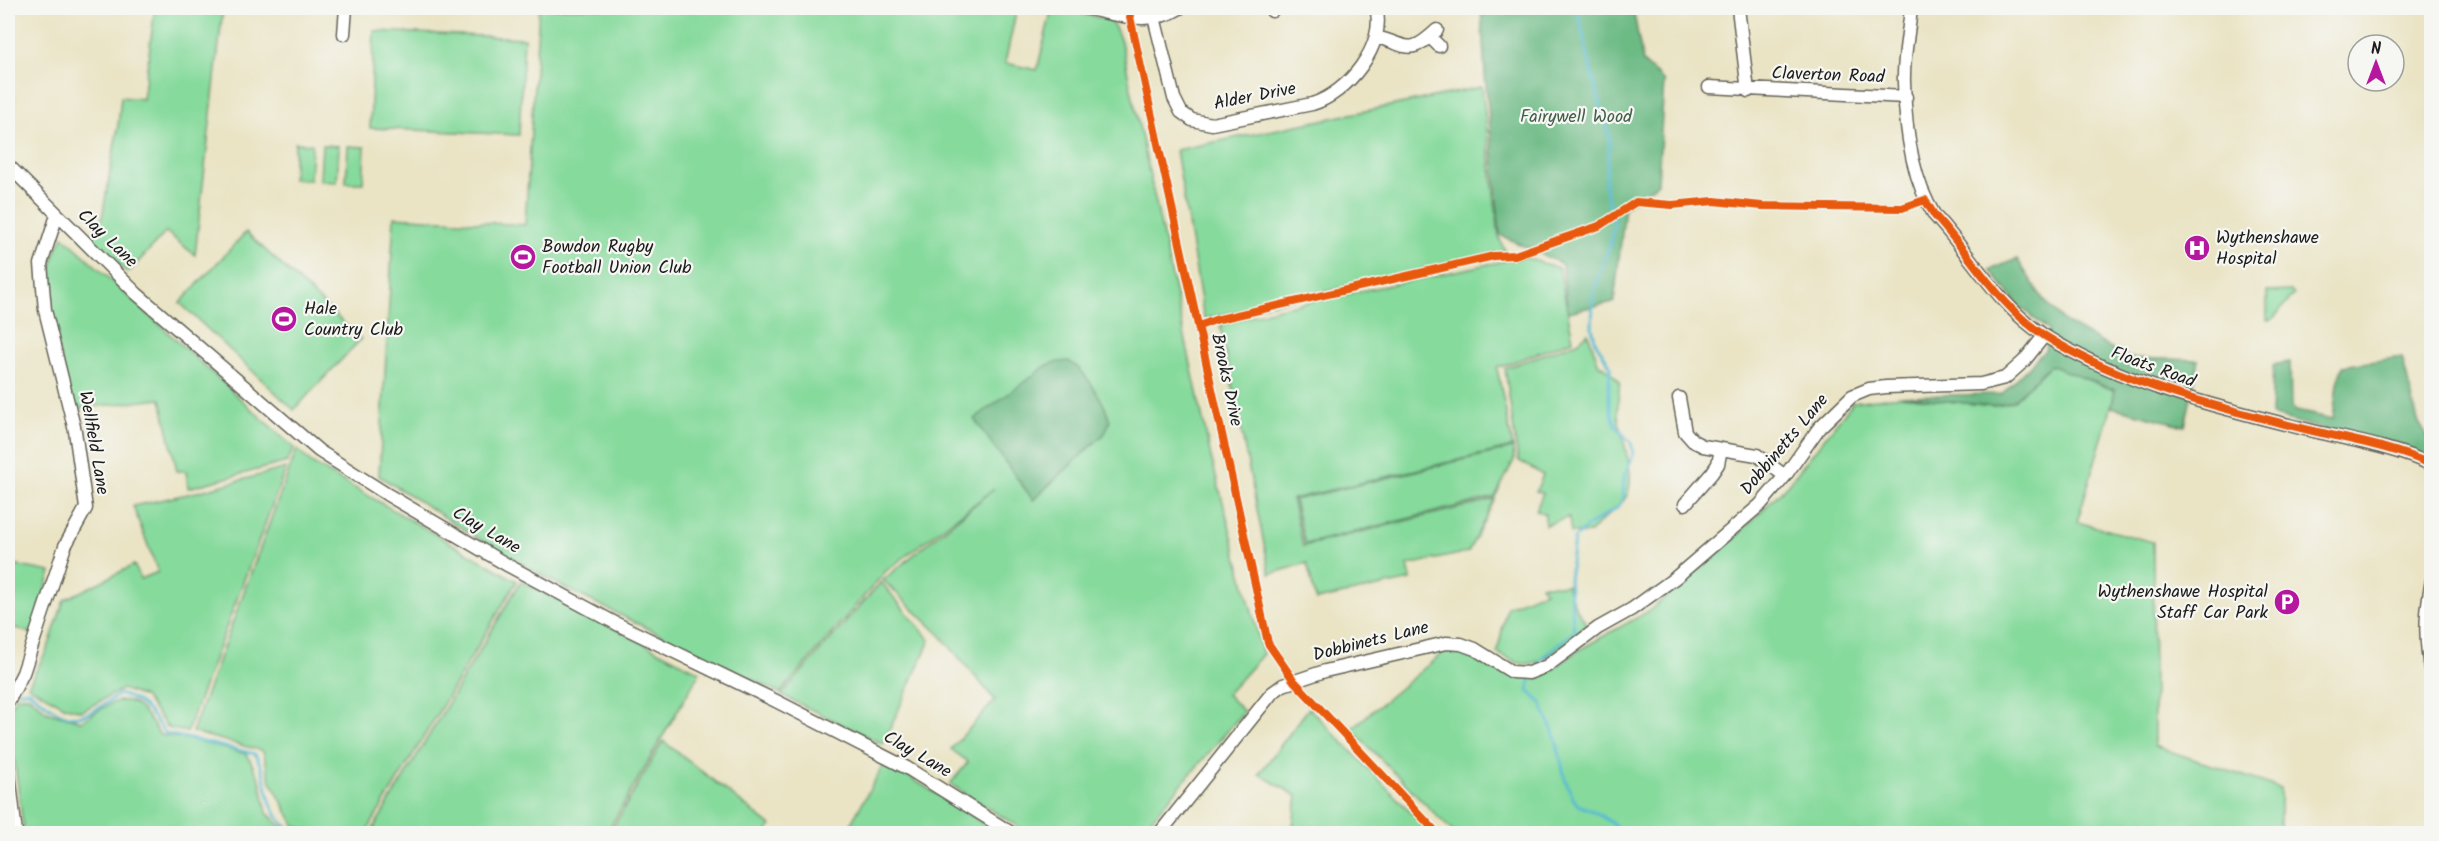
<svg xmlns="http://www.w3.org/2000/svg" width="2439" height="841" font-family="Kalam,sans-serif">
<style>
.green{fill:#86da9c;stroke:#517b5c;stroke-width:1.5}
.forest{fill:#6cba84;stroke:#446b50;stroke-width:1.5}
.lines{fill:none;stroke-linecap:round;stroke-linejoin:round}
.stream{stroke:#55bad3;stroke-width:3}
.minor-casing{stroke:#646257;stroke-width:15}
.minor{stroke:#fff;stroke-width:12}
.cycleway-casing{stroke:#f6f6f2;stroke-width:11}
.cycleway{stroke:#e8590c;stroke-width:8}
.labels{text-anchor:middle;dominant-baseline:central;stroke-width:4.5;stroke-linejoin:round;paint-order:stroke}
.street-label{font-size:18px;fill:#1c1c1c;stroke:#f6f6f2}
.park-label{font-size:18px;fill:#415e49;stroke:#f6f6f2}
.poi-label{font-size:18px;fill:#1c1c1c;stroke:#f6f6f2;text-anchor:start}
</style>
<rect width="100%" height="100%" fill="#f6f6f2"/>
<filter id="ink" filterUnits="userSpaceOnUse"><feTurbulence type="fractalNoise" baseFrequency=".0167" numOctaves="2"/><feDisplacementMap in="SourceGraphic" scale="12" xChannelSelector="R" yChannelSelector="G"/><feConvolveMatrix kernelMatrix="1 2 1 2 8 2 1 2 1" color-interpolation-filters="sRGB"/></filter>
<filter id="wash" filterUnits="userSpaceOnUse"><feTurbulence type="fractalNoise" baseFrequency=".008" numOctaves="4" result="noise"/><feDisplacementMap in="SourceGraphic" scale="24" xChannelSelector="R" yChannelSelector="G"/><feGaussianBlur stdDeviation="1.35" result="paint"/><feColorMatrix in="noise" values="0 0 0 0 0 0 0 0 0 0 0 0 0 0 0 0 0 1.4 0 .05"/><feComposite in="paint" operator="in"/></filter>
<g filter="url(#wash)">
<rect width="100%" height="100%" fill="#eae4c5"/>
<!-- green -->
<path class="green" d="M155 8H223L195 255 166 232 128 273 89 238 96 229 102 218 118 126 121 97 143 99Z
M539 8H1017L1005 63 1037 70 1052 8 1107 19C1122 27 1126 67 1130 84L1211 457 1263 654 1227 694 1244 712 1149 822 1136 833H1028L950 784 968 762 951 749 995 700 941 636 883 580 994 489 886 571 780 693 565 588 484 542 379 476 394 217 525 225Z
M374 31 524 38 519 135 370 128Z
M1482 87 1499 237 1505 251 1204 319 1176 150Z
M295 143 312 144 310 180 293 179Z
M322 145 339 146 337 182 320 181Z
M348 146 365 147 363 183H346Z
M246 232 361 339 294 410 180 303Z
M63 236 294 448 287 462 188 488 186 471H177L161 399 73 409C63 365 41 301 54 257 56 250 60 243 63 236Z
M1523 257 1559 268 1573 340 1497 368 1513 447 1292 499 1303 546 1495 499 1468 552 1408 565 1411 580 1316 600 1307 563 1270 574 1220 325 1275 309Z
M2291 291 2294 295 2272 320H2267V292Z
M1588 333 1599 365 1606 368 1620 382C1619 392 1617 404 1618 414 1620 437 1640 480 1624 500 1614 512 1600 520 1590 533H1571L1569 517 1545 525V514L1536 510 1543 493 1536 491 1543 475 1518 460 1505 368 1578 342Z
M2050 365 2116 391 2077 522 2153 542 2154 746 2280 788V833H1454L1351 729 1450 647 1505 675 1543 676 1579 650 1649 611 1733 540 1791 481 1853 402 1901 396 1994 406 2013 401Z
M1513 448 1514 460 1495 497 1305 544 1294 500Z
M297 449 311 463 517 581 366 833H319L295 826 270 780 263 751 192 732Z
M286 468 187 732 168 728 144 697 122 689 82 711 66 707 28 686 48 648 64 600 134 565 141 579 158 572 133 506 197 492Z
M8 564 51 572 32 634 8 625Z
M521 581 700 672 607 833 370 834Z
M881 582 930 640 883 744 781 695Z
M1541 585H1567L1576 609 1588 625C1570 639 1543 669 1519 663 1512 661 1504 656 1497 653L1507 607 1545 591Z
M16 696H29L46 711 81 721C91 716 109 702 119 701 138 697 151 722 160 735L188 739 247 754 260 780 267 813 288 833H24L8 712Z
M1309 708 1431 833H1292L1297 796 1259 774Z
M663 741 771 826 767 833H610Z
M885 762 987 825 981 833 845 834Z"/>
<!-- forest -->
<path class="forest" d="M1481 8H1633L1643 62 1664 81 1658 183 1625 207 1614 302 1568 312 1562 264 1500 235 1485 75Z
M2017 259 2043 299 2066 323 2129 358 2199 360 2185 426 2111 407 2115 390 2050 365 2013 401 1993 406 1901 396 2002 394 2045 350 2048 330 2019 306 1990 270Z
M2402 357 2418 421 2431 443V459L2271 415 2273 365 2290 362 2291 406 2296 411 2333 419 2337 383 2343 366Z
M1068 361C1085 369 1105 403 1110 421L1105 433 1033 500 974 419 1046 366 1053 363Z"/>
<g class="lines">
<!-- stream -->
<path class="stream" d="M1538 665 1543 657 1574 631 1569 580 1574 539 1588 526 1618 507 1623 499 1624 477 1633 455 1631 442C1607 424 1606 395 1611 367L1596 343 1592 328 1593 298 1599 272 1611 243 1614 223 1605 186 1610 139 1594 82 1577 8
M1531 676 1528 691 1541 703 1556 739 1565 779 1574 800 1578 805 1593 811 1612 823 1622 834
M18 691H29C70 724 76 725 119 694 146 702 148 711 165 733L255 754C273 784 260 811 296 834"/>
</g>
</g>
<g filter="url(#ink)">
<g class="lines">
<defs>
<path id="minor" d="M1084 8C1116 14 1150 27 1180 8
M1271 8 1272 11
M1738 8 1748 91
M1911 8C1909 32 1903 58 1904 82 1905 127 1911 178 1935 216 1971 255 1999 307 2045 336 2121 384 2223 409 2309 430 2347 439 2397 448 2432 465
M1154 17 1174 98 1181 112 1192 120 1212 124 1312 104C1347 94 1387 45 1376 8
M344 34 346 8
M1376 37C1409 45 1408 57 1437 30
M1430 37 1439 46
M1709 87 1906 97
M8 165 137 294 319 451 388 495 509 566 617 624 776 701 907 768 1013 834
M1679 398 1685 432 1693 441 1703 446 1757 455 1785 476
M1685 504 1712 473 1718 464 1721 449
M2432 580C2424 619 2425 641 2432 680
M8 702 23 673 65 546 86 508 75 431 45 310 41 264 57 215
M8 765 16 834
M1159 834 1272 693 1283 685 1325 671 1446 643 1461 644 1475 649 1512 672 1529 673 1547 666 1598 628 1632 609 1675 578 1760 505 1785 476 1819 428 1852 396 1869 389 1886 387 1981 384 2005 378 2024 361 2044 336"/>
</defs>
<!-- minor casing -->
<use href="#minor" class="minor-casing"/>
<!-- minor -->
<use href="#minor" class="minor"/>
<defs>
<path id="cycleway" d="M1128 8 1268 643 1294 681 1438 834
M1199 326 1215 320 1494 256 1515 255 1599 226 1636 202 1672 205 1714 201 1762 206 1902 208 1925 200 1935 216C1971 255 1999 307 2045 336 2121 384 2223 409 2309 430 2347 439 2397 448 2432 465"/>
</defs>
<!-- cycleway casing -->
<use href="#cycleway" class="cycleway-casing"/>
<!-- cycleway -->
<use href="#cycleway" class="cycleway"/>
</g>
</g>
<!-- icons -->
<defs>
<symbol id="hospital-disc" viewBox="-11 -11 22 22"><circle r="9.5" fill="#b5179e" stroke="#f6f6f2"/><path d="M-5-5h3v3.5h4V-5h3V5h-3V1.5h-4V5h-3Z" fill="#fff"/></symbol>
<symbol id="stadium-disc" viewBox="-11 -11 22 22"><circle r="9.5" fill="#b5179e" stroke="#f6f6f2"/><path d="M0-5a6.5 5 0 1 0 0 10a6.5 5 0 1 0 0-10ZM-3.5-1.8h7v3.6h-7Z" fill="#fff"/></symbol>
<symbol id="parking-disc" viewBox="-11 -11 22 22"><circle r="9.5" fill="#b5179e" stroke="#f6f6f2"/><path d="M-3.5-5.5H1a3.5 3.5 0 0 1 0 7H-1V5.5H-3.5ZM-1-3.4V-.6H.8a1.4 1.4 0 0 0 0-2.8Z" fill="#fff"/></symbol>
</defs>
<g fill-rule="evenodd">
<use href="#hospital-disc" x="2182" y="233" width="30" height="30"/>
<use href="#stadium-disc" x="508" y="242" width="30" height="30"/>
<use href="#stadium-disc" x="269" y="304" width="30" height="30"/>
<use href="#parking-disc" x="2272" y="587" width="30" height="30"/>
</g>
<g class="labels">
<!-- street labels -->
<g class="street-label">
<text transform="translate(1828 76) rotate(2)">Claverton Road</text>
<text transform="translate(1255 97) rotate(-11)">Alder Drive</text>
<text transform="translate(107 239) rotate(44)">Clay Lane</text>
<text transform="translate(2153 368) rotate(20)">Floats Road</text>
<text transform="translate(1226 380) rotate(78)">Brooks Drive</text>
<text transform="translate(93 443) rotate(80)">Wellfield Lane</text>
<text transform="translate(1785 445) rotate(-50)">Dobbinetts Lane</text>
<text transform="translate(486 531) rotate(30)">Clay Lane</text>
<text transform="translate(1371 642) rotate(-14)">Dobbinets Lane</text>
<text transform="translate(917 755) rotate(30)">Clay Lane</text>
</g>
<!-- park labels -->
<g class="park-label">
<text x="1576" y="117">Fairywell Wood</text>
</g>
<!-- poi labels -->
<g class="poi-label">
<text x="2216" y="238">Wythenshawe<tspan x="2216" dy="21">Hospital</tspan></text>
<text x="542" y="247">Bowdon Rugby<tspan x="542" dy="21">Football Union Club</tspan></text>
<text x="304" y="309">Hale<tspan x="304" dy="21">Country Club</tspan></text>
<text x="2268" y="592" text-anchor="end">Wythenshawe Hospital<tspan x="2268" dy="21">Staff Car Park</tspan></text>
</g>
</g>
<!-- margin -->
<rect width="2439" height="841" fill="none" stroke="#f6f6f2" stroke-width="30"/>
<!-- north arrow -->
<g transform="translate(2376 63)"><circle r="28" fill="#f6f6f2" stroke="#9f9f9c" stroke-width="1.5"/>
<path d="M0-4.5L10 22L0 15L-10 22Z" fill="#b5179e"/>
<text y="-9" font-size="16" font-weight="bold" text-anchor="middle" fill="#1c1c1c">N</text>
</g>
</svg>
